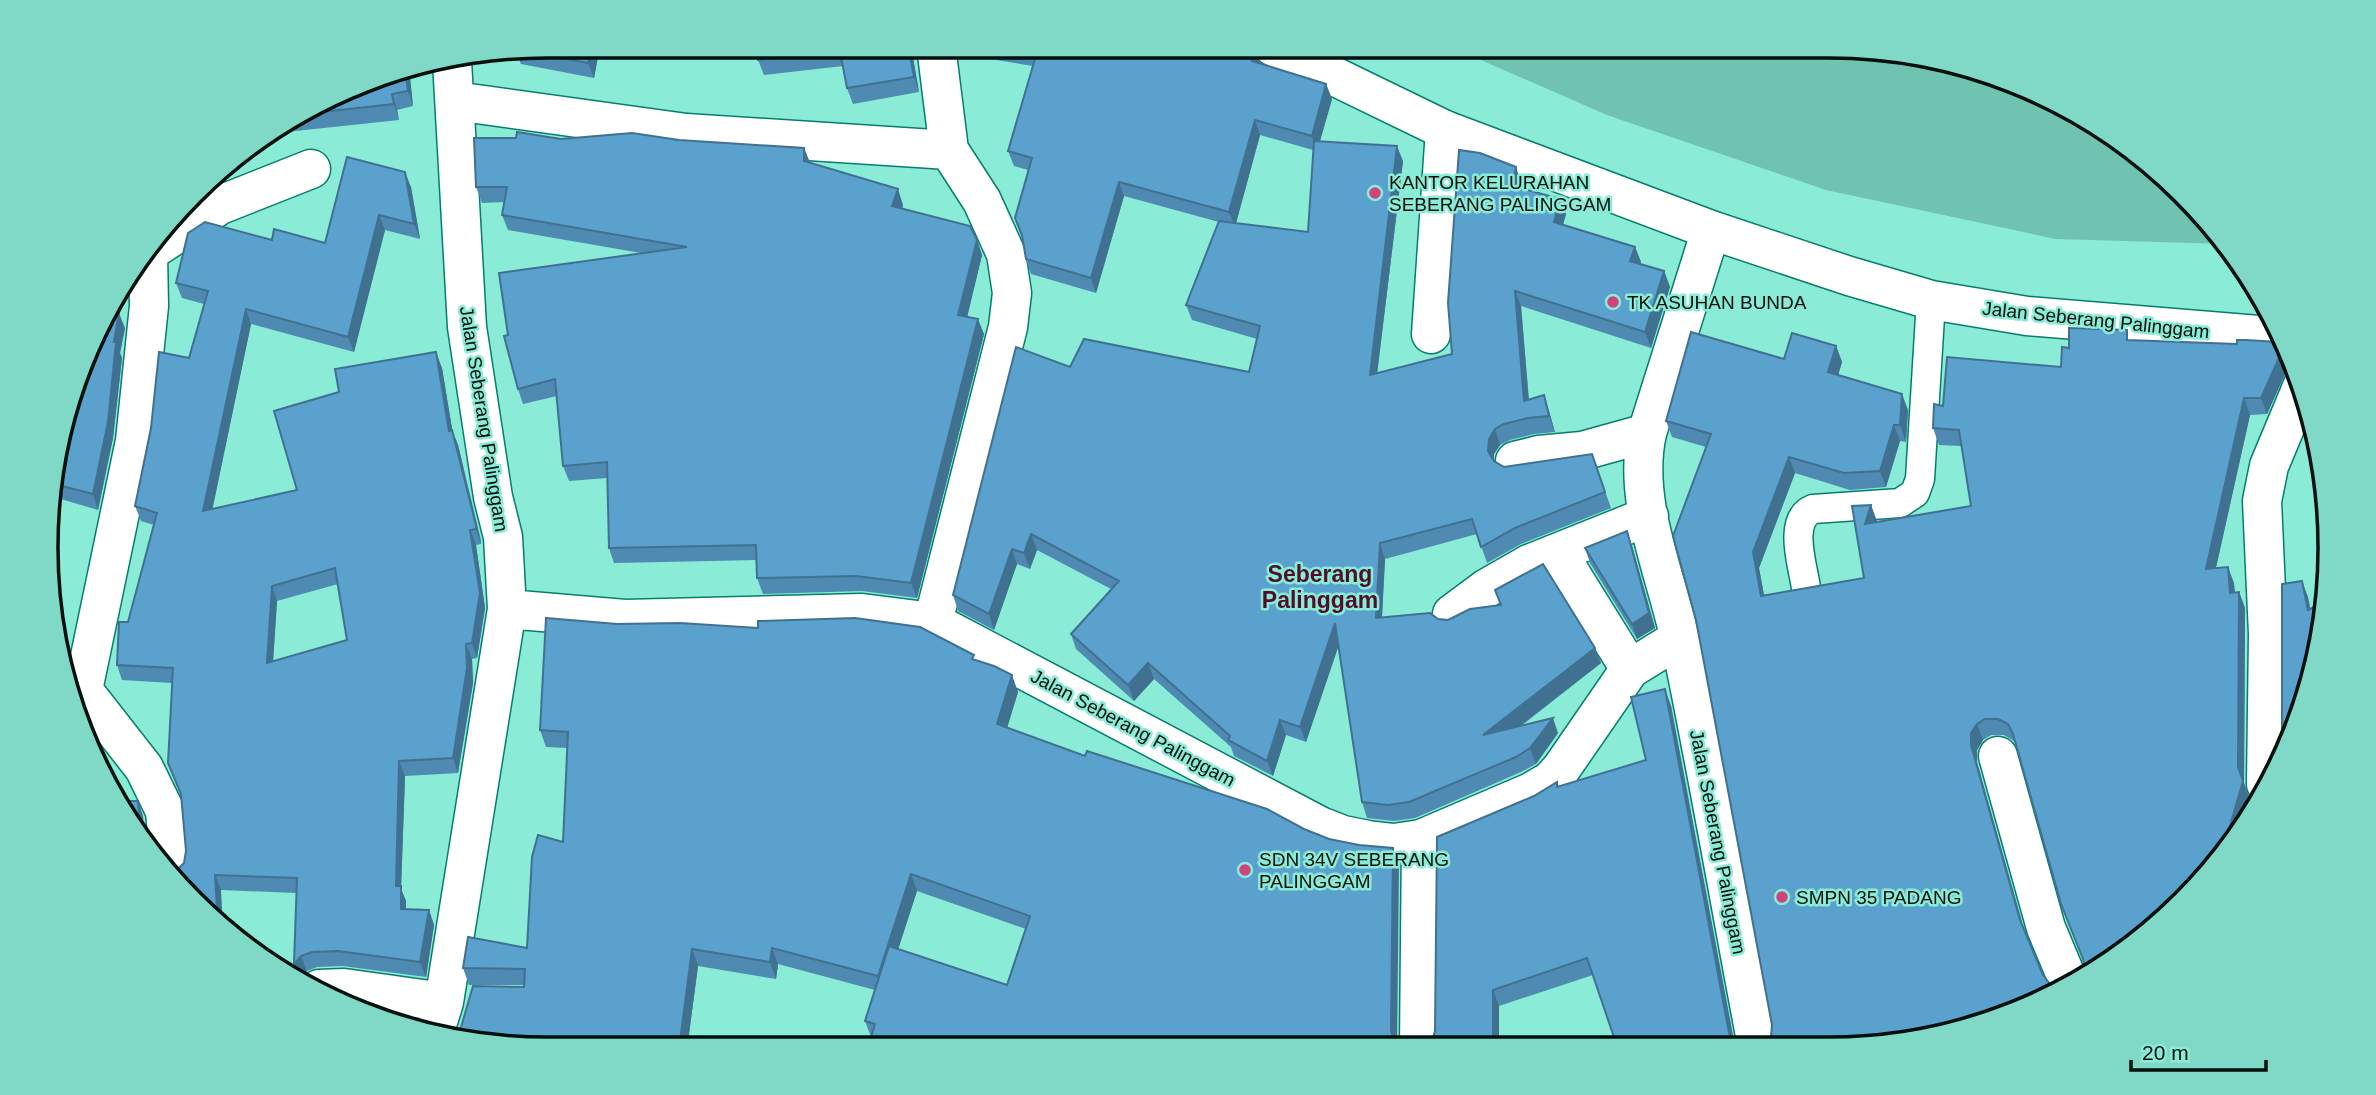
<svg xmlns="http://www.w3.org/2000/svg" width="2376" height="1095" font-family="Arial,sans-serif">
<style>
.water{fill:#70c3b1}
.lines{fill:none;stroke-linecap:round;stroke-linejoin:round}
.service-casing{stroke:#047f6d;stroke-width:31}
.minor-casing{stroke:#047f6d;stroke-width:41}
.tertiary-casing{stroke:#047f6d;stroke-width:41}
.service{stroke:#fff;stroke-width:28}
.minor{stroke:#fff;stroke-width:38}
.tertiary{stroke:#fff;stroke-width:38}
.wall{fill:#4e8ab1;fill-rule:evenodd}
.shaded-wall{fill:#407190}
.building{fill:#5ba1ce;stroke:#407190;stroke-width:2;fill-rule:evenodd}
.poi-dot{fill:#ce457e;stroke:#8aebd6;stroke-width:2.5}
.labels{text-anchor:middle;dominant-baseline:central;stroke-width:5;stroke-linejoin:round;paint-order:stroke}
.poi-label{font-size:19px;fill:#00100c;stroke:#8aebd6;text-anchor:start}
.street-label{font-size:19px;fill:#00100c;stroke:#8aebd6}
.quarter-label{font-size:23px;font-weight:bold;fill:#500e2b;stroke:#8aebd6}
.rim{fill:none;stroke:#00100c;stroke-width:3.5}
</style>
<rect width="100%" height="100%" fill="#8aebd6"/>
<!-- water -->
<path class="water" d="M1449 46H1829L1927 55 2020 84 2107 130 2183 192 2226 244 2056 239 1826 190 1607 115Z"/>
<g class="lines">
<defs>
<path id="service" d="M1806 588C1803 566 1787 520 1813 509L1900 503 1915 493 1920 479 1931 300"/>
<path id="minor" d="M452 61 467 327 493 497 503 537 507 609 625 619 862 613 933 622 1320 826 1343 835 1368 840 1394 843 1421 839 1531 792 1550 781 1561 769 1630 669 1680 638
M455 101 686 133 949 150
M1711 230 1647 433C1632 502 1666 573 1680 640 1708 774 1731 910 1757 1046
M149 252 220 205 311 169
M148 253 149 306 135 441 83 690 144 768 165 811 170 868
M1431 334 1445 130
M1515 461 1539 455 1582 451 1647 433
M1558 553 1630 669
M1452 614 1487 588 1529 564 1649 516
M933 622 1008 327 1012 293 1006 254 982 201 949 150 936 46
M1998 756 2046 928 2069 983
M2266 784 2268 634 2262 501 2269 466 2302 387
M319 989 344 988 444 1002
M434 1035 444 1002 507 609
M1419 1047 1421 839"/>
<path id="tertiary" d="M1272 46 1445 130 1711 230 1849 276 1931 300 2027 316 2283 337"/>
</defs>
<!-- service casing -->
<use href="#service" class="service-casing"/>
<!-- minor casing -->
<use href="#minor" class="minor-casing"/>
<!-- tertiary casing -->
<use href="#tertiary" class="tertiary-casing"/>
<!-- service -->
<use href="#service" class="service"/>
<!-- minor -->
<use href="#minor" class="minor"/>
<!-- tertiary -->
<use href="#tertiary" class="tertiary"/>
</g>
<!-- wall -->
<path class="wall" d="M548 46H600L594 78 521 64 516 51Z
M756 46H915L914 47H911L919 92 853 104 847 88 843 66 764 75 758 60Z
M956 46H1251L1255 49 1260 64 1326 84 1332 99 1320 141 1403 161 1377 373 1452 354 1521 182V188L1560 199 1566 214 1563 225 1635 247 1641 262 1640 264 1664 271 1670 287 1651 348 1521 306 1529 400 1544 395 1555 432 1534 434 1510 440 1500 445 1494 454V461L1504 467 1592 454 1611 508 1521 544 1487 563 1477 534 1385 559 1382 618 1438 619 1595 648 1601 663 1521 726 1558 733 1536 764 1521 772 1415 818 1394 821 1367 818 1362 802 1338 646 1306 742 1286 735 1273 776 1234 756 1231 747 1154 679 1134 701 1076 649 1071 634 1111 589 1037 550 1030 569 1017 564 994 630 958 611 953 595 1070 367 1249 372 1257 339 1192 320 1186 305 1219 222 1124 196 1096 293 1031 274 1026 259 1022 238 1015 218 1028 170 1014 166 1008 151 1033 66 959 54ZM1260 135 1313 150 1308 232 1236 223Z
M409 68 413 106 397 110 399 120 267 134 297 113 386 72Z
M561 139 679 140 804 148 810 163 903 205 902 209 977 240 982 255 967 317 984 334 917 598 862 591 763 594 757 578V560L614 563 609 548 607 478 569 481 563 466 557 396 523 404 518 389 508 335 641 253 508 230 502 215 505 202 482 203 476 187Z
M411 187 420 239 385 230 354 352 251 324 212 509 297 490 442 368 452 430 458 445 481 540V544L476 545 485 608 477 658 472 659 473 683 458 773 405 776 401 889 406 901V909L429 910 434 925 426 977 343 966 317 967 307 971 301 977 297 893 221 890 176 871 184 863 186 851 182 797 168 763 172 683 122 680 117 665 154 525 141 521 135 506 151 428 189 358 204 304 182 298 176 283 272 240 325 243ZM338 584 347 640 273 661 277 601Z
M125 328 120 353 122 358 113 438 98 510 54 497 55 450Z
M2131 340 2237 344 2278 342 2284 358 2285 374 2267 414 2250 415 2216 568 2234 583 2235 593 2239 592 2245 608 2244 783 2249 797 2239 832 2227 853 2085 969 2084 962 2061 904 2016 745 2014 741 2004 735H1991L1983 740 1977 750V762L1771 1037 1772 1025 1706 447 1672 437 1666 421 1784 359 1836 346 1842 362 1838 375 1908 410 1906 442 1900 441 1886 487 1850 490 1795 473 1759 568 1764 595 1864 578 1871 505 1876 522 1971 506 1962 446 1939 445 1933 428 1943 406 2061 367 2069 348Z
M1632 546 1655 628 1637 639 1590 563 1585 548Z
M975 660 1018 692 1007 728 1085 756 1304 829 1399 864 871 1037 865 1021 875 990 778 964 776 979 698 966 687 1049H547L524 985H469L463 968 527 948 563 842 567 748 546 747 540 730ZM917 891 1026 929 1007 985 898 950Z
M1671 706 1734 1043 1593 975 1499 1006V1046L1427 1047 1432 1041 1559 786 1646 760Z"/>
<!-- shaded-wall -->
<path class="shaded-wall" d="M592 46H600L594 78 588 63Z
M908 46H911L919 92 914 77Z
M1255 49 1261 64 1252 61Z
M409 68 413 106 408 91 405 69Z
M1326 84 1332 99 1317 151 1312 136Z
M392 94 397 110 399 120 394 104Z
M1255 120 1260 135 1235 227 1229 212Z
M1397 146 1403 161 1375 391 1370 375Z
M804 148 810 163 804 161Z
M1516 167 1521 182 1519 201 1513 186Z
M405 172 411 187 420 239 414 224Z
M1119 182 1124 196 1096 293 1091 278Z
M898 189 903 205 898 221 892 206Z
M1560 199 1566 214 1559 237 1554 222Z
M379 215 385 230 354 352 348 337Z
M977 240 982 255 964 330 958 315Z
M1635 247 1641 262 1635 276 1630 261Z
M1664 271 1670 287 1651 348 1645 332Z
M1515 291 1521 306 1530 416 1524 401Z
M246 309 251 324 209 526 203 511Z
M119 313 125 328 120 353 122 358 113 438 98 510 93 494 114 342Z
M978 319 984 334 917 598 911 583Z
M2278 342 2284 358 2285 374 2267 414 2261 398Z
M1836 346 1842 362 1834 389 1828 372Z
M436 352 442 368 455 446 449 431Z
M1902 394 1908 410 1906 442 1900 425Z
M1544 395 1549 411 1555 432 1549 416Z
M2244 398 2250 415 2212 585 2206 569Z
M1894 425 1900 441 1886 487 1880 471Z
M1495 429 1500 445 1494 454V467L1488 451 1489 439Z
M452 430 458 445 481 544 476 529Z
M1789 457 1795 473 1759 568 1767 612 1761 596 1753 552Z
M1871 505 1877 521 1871 540 1865 524Z
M470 530 476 545 485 608 477 658 472 643Z
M1627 531 1632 546 1655 628 1637 639 1632 624Z
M1031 534 1037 550 1030 569 1024 553Z
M1380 543 1385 559 1381 634 1376 618Z
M1012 549 1017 564 994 630 989 614Z
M2228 567 2234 583 2236 610 2230 593Z
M2302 581 2308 597 2314 627 2308 610Z
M272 586 277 601 272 678 267 663Z
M2239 592 2245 608 2244 783 2249 797 2239 832 2227 853 2220 860 2238 767Z
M1335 623 1341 639 1306 742 1300 727Z
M466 644 472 659 473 683 458 773 453 758Z
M1595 648 1601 663 1489 750 1483 735Z
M1148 663 1154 679 1134 701 1128 685Z
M1012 675 1018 692 1003 741 997 724Z
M1665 689 1671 706 1735 1046 1729 1033Z
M1553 718 1558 733 1536 764 1530 748Z
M1280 720 1286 735 1273 776 1267 761Z
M1977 724 1983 740 1977 750V762L2026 936 2020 920 1971 745V733Z
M399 761 405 776 401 889 406 901V924L401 909 396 886Z
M138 801 143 816 145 838 141 832Z
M1393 848 1399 864 1397 1047H1396L1391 1030Z
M911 874 917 891 884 992 878 976Z
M215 875 221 890 223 929 218 926Z
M429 910 434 925 426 977 420 962Z
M772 948 778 964 776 979 770 962Z
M692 949 698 966 687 1049H679Z
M301 956 307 971 301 977 299 976 294 964Z
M1493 990 1499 1006V1046H1493Z
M348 996 353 1010 346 1006Z"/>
<!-- building -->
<path class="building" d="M548 46H592L588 63 521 50Z
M756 46H908L914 77 847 88 840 51 758 60Z
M994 46H1251L1255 49 1252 61 1326 84 1312 136 1255 120 1229 212 1119 182 1091 278 1026 259 1022 235 1015 218 1032 158 1008 151 1037 52Z
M405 69 408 91 392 94 394 104 293 115 297 113 386 72Z
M517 132 561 139 632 133 679 140 804 148V161L898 189 892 206 970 226 977 240 958 315 978 319 911 583 856 576 757 578 756 545 609 548 607 462 563 466 555 379 518 389 504 336 508 335 499 273 687 247 502 215 507 187H476L474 138H516Z
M1314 141 1397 146 1370 375 1452 354 1448 303 1459 150 1480 153 1516 167 1513 186 1560 199 1554 222 1635 247 1630 261 1664 271 1645 332 1515 291 1524 401 1544 395 1549 416 1528 418 1504 424 1495 429 1489 439 1488 451 1494 461 1504 467 1592 454 1605 492 1515 528 1481 547 1472 519 1380 543 1376 618 1430 613 1438 619 1448 620 1470 609 1501 605 1495 590 1543 564 1595 648 1483 735 1553 718 1530 748 1516 757 1409 802 1388 805 1362 802 1335 623 1300 727 1280 720 1267 761 1228 740 1230 736 1148 663 1128 685 1071 634 1119 581 1031 534 1024 553 1012 549 989 614 953 595 1016 347 1070 367 1084 339 1249 372 1260 326 1186 305 1219 221 1308 232Z
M347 157 405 172 414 224 379 215 348 337 246 309 203 511 297 490 274 411 339 392 335 369 436 352 449 431 452 430 476 525V529L470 530 480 593 472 643 466 644 467 668 453 758 399 761 396 886H401V909L429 910 420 962 338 951 312 952 301 956 294 964 297 878 215 875 218 926 217 925 173 872 176 871 184 863 186 851 181 794 168 763 173 668 117 665 119 622H128L157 513 135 506 151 428 159 352 189 358 208 291 176 283 188 233 205 222 272 240 274 229 325 243ZM335 568 347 640 267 663 272 586Z
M108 309 119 313 114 342H116L108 422 93 494 54 484 55 450Z
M2069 328 2127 330V340L2237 344V340H2246L2278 342 2279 358 2261 398H2244L2206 569 2228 567 2230 593 2239 592 2238 767 2243 781 2220 860 2134 946 2082 976 2085 969 2083 959 2061 904 2013 734 2008 724 1998 719H1985L1977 724 1971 733V745L2020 920 2043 975 2050 984 2061 988 2021 1011 1894 1045 1765 1046 1771 1037 1772 1025 1696 620 1673 536 1711 434 1666 421 1691 332 1784 359 1792 333 1836 346 1828 372 1902 394 1900 425H1894L1880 471 1844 473 1789 457 1753 552 1761 596 1864 578 1852 506 1871 505 1865 524 1971 506 1959 430 1933 428 1934 404 1943 406 1947 357 2061 367 2062 347 2069 348Z
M1627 531 1649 613 1632 624 1585 548Z
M2302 581 2308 610 2325 602 2321 645 2292 739 2285 752 2282 751V584Z
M546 618 617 624 680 623 758 628V621L855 618 920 627 974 655 972 659 994 666 1012 675 997 724 1085 756 1087 751 1267 809 1304 829 1329 839 1359 845 1393 848 1391 1030 1394 1042 1399 1047 868 1048 875 1024 865 1021 889 946 1007 985 1030 916 911 874 878 976 772 948 770 962 692 949 679 1049H547L457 1041 473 986 524 987 525 969 463 968 468 937 527 948 532 857 538 835 563 842 568 732 540 730Z
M1665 689 1729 1033 1734 1043 1737 1046H1617L1587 958 1493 990V1046L1427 1047 1432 1041 1435 1031 1437 837 1534 796 1557 782V787L1646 760 1631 697Z
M115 801H138L141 832Z
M329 995 348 996 346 1006Z"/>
<!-- markers -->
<g class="poi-dot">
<circle cx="1375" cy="193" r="7"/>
<circle cx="1613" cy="302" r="7"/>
<circle cx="1245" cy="870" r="7"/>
<circle cx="1782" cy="897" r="7"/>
</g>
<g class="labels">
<!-- poi labels -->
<g class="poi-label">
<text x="1389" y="182">KANTOR KELURAHAN<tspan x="1389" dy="22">SEBERANG PALINGGAM</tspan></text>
<text x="1627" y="302">TK ASUHAN BUNDA</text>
<text x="1259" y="859">SDN 34V SEBERANG<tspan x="1259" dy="22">PALINGGAM</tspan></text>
<text x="1796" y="897">SMPN 35 PADANG</text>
</g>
<!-- street labels -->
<g class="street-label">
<text transform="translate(2096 320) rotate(6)">Jalan Seberang Palinggam</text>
<text transform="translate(484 419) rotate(81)">Jalan Seberang Palinggam</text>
<text transform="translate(1133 728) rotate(28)">Jalan Seberang Palinggam</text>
<text transform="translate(1718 842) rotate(79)">Jalan Seberang Palinggam</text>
</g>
<!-- quarter labels -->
<g class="quarter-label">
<text x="1320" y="574">Seberang<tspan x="1320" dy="26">Palinggam</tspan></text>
</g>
</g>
<!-- crop -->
<path d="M0 0H2376V1095H0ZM547 58H1829A489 489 0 0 1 2318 547V548A489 489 0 0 1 1829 1037H547A489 489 0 0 1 58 548V547A489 489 0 0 1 547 58Z" fill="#7fd9c6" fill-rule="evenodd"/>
<path class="rim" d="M547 58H1829A489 489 0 0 1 2318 547V548A489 489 0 0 1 1829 1037H547A489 489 0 0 1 58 548V547A489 489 0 0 1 547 58Z"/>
<!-- scale -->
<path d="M2131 1060v10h135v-10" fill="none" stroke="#00100c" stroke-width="3.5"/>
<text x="2142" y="1060" font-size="21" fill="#00100c" stroke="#8aebd6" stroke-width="5" paint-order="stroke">20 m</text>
</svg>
